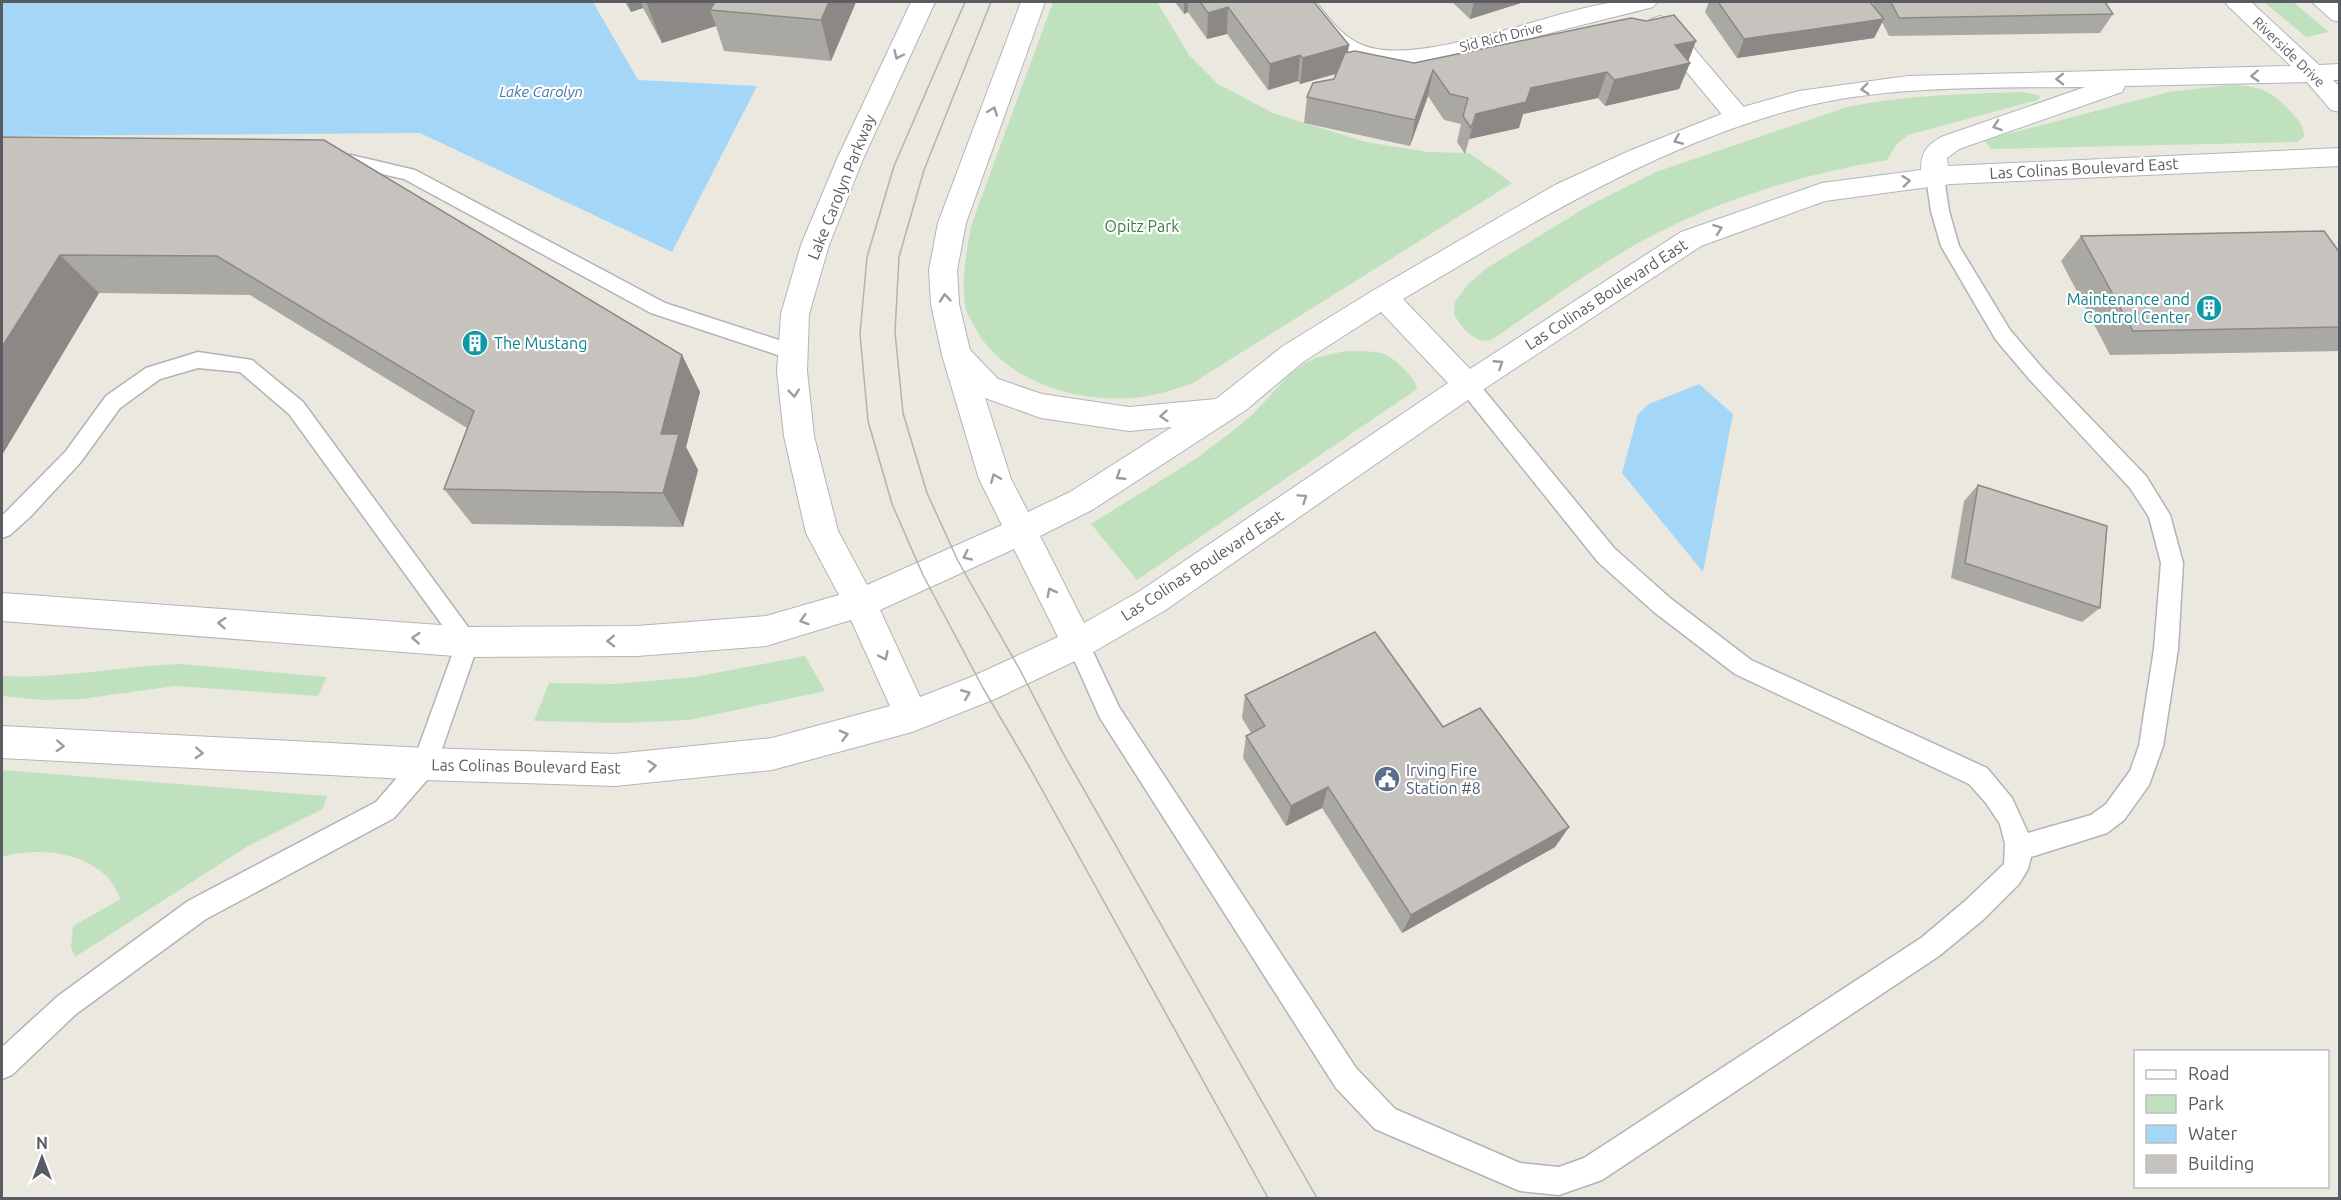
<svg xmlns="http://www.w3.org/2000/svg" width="2341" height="1200" font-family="Ubuntu,sans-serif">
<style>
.green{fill:#c0e1be}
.water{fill:#a4d7f7}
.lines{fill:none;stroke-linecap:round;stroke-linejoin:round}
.lane-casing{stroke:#b1b3b7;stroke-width:3}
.street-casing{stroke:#b1b3b7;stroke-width:2}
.secondary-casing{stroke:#b2b5ba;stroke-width:2}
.lane{fill:#fff;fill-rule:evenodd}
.street{fill:#fff;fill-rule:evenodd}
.secondary{fill:#fff;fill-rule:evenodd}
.tram{stroke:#b1b2b2;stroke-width:1.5}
.wall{fill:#aaa8a3}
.shaded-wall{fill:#8b8885}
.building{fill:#c6c3be;stroke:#8b8885;stroke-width:1.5}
.oneway{stroke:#9b9da0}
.labels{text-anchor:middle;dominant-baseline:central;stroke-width:4.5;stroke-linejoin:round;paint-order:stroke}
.far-street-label{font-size:14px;fill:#595c60;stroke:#fff}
.far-water-label{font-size:15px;font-style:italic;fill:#4478a6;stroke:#fff}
.street-label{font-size:16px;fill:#595c60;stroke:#fff}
.park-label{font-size:16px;fill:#3b7d3b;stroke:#fff}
.culture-label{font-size:16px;fill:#0d838f;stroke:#fff;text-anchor:end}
.service-label{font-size:16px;fill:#4e5e75;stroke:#fff;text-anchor:start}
</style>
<rect width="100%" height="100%" fill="#ebe8e0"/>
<!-- green -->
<path class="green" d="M1053 2H1157L1189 55 1218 84 1273 113 1366 142 1428 152 1469 153 1512 183 1191 384C1177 388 1162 394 1147 396 1086 407 1003 383 974 326 972 321 967 315 966 309 960 284 967 251 971 226Z
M2264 2H2293L2329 32 2306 37Z
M2228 85C2258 85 2271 90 2291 112 2299 121 2304 125 2304 137L2297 142 1991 149 1984 140 2169 92Z
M2023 92 2038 95 2040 97 2038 100 1908 135 1896 145 1887 160C1808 173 1728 197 1657 233 1599 263 1545 304 1491 340 1474 344 1461 327 1454 314L1455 302 1467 285 1487 268 1590 205 1656 172 1847 107C1905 95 1964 94 2023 92Z
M1345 351C1377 352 1385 348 1407 372 1412 378 1416 382 1417 389L1137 580 1091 524 1197 458 1230 433 1253 414 1289 375 1305 363 1319 357Z
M805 656 825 691 689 720 623 723 534 721 549 683 615 684 694 677Z
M181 664 327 677 318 696 175 686 81 699 42 700 2 696V676C64 679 120 666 181 664Z
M2 770 327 796 323 809 248 846 75 957 71 947 73 926 121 899C117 893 114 884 109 879 84 851 35 847 2 857Z"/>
<!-- water -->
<path class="water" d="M2 2H593L638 80 757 86 672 252 420 133 2 136Z
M1699 384 1733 414 1703 572 1622 473 1638 414 1649 404Z"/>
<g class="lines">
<defs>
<path id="lane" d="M333 155H351L415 170 665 303 800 347 803 352 800 357 793 360 651 313 404 179 351 167 327 165 324 161 327 157Z
M1935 171 1941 173 1944 177 1949 211 1959 246 2010 330 2044 370 2146 476 2170 515 2183 563 2178 649 2163 746 2149 785 2124 820 2107 833 2031 857 2028 869 2019 884 1984 919 1939 956 1602 1180 1559 1195 1520 1191 1375 1129 1336 1088 1100 718 1067 644 1070 637 1078 634 1086 637 1119 707 1356 1068 1395 1109 1520 1163 1559 1167 1584 1158 1921 938 1965 901 2004 864 2005 844 2000 824 1986 803 1969 784 1735 674 1654 612 1598 562 1461 391 1458 385 1461 379 1468 377 1475 379 1614 548 1670 598 1751 660 1987 768 2012 798 2028 833 2091 815 2106 804 2130 771 2139 746 2154 649 2161 563 2149 517 2130 488 2030 380 1996 340 1941 246 1931 211 1926 177 1929 173Z
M198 352 252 360 303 402 479 642 434 772 394 818 206 919 76 1014 12 1075 2 1079V1047L58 996 188 901 376 802 415 757 456 644 289 414 240 372 198 368 160 379 120 408 80 463 30 517 10 535 2 538V516L66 451 106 396 146 368Z"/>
<path id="street" d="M1292 2H1316C1328 17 1340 34 1358 43 1413 72 1553 9 1616 2 1629 0 1645 1 1657 2L1653 7C1615 17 1576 26 1538 36 1478 52 1407 81 1346 57 1323 48 1306 22 1292 2Z
M1660 16 1669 19 1747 111 1751 117 1747 123 1738 125 1729 123 1651 29 1648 24 1651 19Z"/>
<path id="secondary" d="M911 2H935L863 159 829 245 809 314 807 371 814 436 838 531 867 585 1002 525 979 479 942 355 931 304 929 270 938 223 1021 2H1045L966 223 957 270 959 304 970 350 998 379 1042 394 1129 407 1216 399 1283 346 1374 290 1555 185 1629 151 1729 111 1799 91 1908 76 2291 66 2229 7 2225 2H2251L2319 65 2340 64V80H2333L2340 87V112L2331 110 2307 82 2125 86 2122 92 1959 149 1947 158 1948 166 2340 148V166L1951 184 1825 201 1701 246 1478 393 1164 611 1090 654 995 699 912 732 772 770 615 786 425 780 2 758V726L425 748 615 754 772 738 890 706 851 620 766 646 637 656 468 657 2 621V593L468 627 637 626 766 616 839 595 806 533 784 436 777 371 781 314 801 245 837 159ZM2085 87 1941 137C1926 146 1921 153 1921 170L1822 183 1681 232 1470 369 1403 299C1529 225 1656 145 1799 108 1885 85 1995 88 2085 87ZM1381 312 1448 383 1140 591 1084 623 1040 536 1092 510 1246 410 1303 362ZM985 398 1041 418 1129 431 1172 427 1070 492 1028 512 1011 479ZM1014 549 1058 637 971 677 920 697 880 610Z
M2312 2H2338L2340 22 2332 20Z"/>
</defs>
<!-- lane casing -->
<use href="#lane" class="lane-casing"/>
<!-- street casing -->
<use href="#street" class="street-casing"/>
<!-- secondary casing -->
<use href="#secondary" class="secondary-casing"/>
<!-- lane -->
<use href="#lane" class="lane"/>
<!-- street -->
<use href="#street" class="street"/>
<!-- secondary -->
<use href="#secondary" class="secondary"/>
<!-- tram -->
<path class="tram" d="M965 2 894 166 867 257 860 334 868 421 892 504 923 575 983 688 1030 768 1268 1198
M991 2 924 170 899 257 895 332 903 413 927 493 958 561 1020 670 1063 753 1317 1198"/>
</g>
<!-- wall -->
<path class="wall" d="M625 2H856L831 61 724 51 716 26 662 43 643 8 631 12Z
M1175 2H1314L1348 52 1414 63 1696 41 1688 61 1690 63 1679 89 1605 106 1598 98 1523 114 1519 128 1469 139 1465 154 1457 142 1461 124 1444 120 1428 96 1410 146 1304 123 1307 97 1334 79 1336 74 1300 84 1298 81 1268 90 1227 34 1207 39 1188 12 1184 14Z
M1452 2H1524L1470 19Z
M1709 2H1870L1876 9 1872 2H2105L2113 14 2100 33 1889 36 1882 22 1874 38 1737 58 1705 12Z
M2 137 682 355 700 392 686 447 698 470 683 527 472 524 444 489 467 428 250 295 99 293 2 455Z
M2081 236 2340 253V351L2110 355 2061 261Z
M1978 485 2100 608 2082 622 1951 578 1964 501Z
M1245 695 1443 727 1569 827 1555 847 1402 933 1322 808 1286 826 1243 758 1246 736 1251 733 1242 718Z"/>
<!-- shaded-wall -->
<path class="shaded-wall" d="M627 2H641L643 8 631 12Z
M646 2H722L710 10 716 26 662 43Z
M829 2H856L831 61 821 20Z
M1184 2H1188V12L1184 14Z
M1474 2H1524L1470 19Z
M1228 7 1227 34 1207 39 1208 13Z
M1884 19 1874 38 1737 58 1744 39Z
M1696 41 1687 64 1690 63 1679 89 1605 106 1614 80 1675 45Z
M1349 45 1345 71 1300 84 1303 58Z
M1300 55 1298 81 1268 90 1270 64Z
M1433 70 1428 96 1410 146 1415 120Z
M1607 72 1598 98 1523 114 1519 128 1469 139 1465 154 1476 114 1531 88Z
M60 255 99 293 2 455V347Z
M682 355 700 392 686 447 698 470 683 527 663 493 661 434Z
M1328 787 1322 808 1286 826 1291 806Z
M1569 827 1555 847 1402 933 1411 915Z"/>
<!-- building -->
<path class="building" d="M715 2H829L821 20 710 10Z
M1200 2H1314L1349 45 1303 58 1300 55 1270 64 1228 7 1208 13Z
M1718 2H1870L1884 19 1744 39Z
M1891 2H2105L2113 14 1899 18Z
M1674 15 1696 41 1675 45 1690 63 1614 80 1607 72 1531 88 1526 102 1476 114 1471 128 1463 116 1468 98 1450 94 1433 70 1415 120 1307 97 1313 83 1334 79 1345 53 1355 51 1414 63 1631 18 1646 21Z
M2 137 324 140 682 355 661 434H679L663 493 444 489 474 411 217 256 60 255 2 347Z
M2324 231 2340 253V327L2133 331 2081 236Z
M1978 485 2107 526 2100 608 1965 563Z
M1375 632 1443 727 1480 708 1569 827 1411 915 1328 787 1291 806 1246 736 1265 726 1245 695Z"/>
<!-- one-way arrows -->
<defs><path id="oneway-chevron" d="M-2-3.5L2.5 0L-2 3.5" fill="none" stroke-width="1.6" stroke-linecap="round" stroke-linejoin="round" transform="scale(1.5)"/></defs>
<g class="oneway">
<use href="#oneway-chevron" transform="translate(898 55) rotate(115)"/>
<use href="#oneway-chevron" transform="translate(2255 76) rotate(177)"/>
<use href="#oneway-chevron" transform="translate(2060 79) rotate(179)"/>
<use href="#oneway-chevron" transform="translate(1865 89) rotate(174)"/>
<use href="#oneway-chevron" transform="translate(993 111) rotate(-70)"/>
<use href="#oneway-chevron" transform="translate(1997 126) rotate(161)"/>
<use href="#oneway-chevron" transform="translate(1678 140) rotate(157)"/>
<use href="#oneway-chevron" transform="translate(1906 181) rotate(-7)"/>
<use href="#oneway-chevron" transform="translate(1718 229) rotate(-20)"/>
<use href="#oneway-chevron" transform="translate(945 298) rotate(-95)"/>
<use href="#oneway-chevron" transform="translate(1499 364) rotate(-33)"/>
<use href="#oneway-chevron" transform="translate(794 393) rotate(84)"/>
<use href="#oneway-chevron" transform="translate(1164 416) rotate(175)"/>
<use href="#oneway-chevron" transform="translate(1120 476) rotate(147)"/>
<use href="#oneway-chevron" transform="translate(995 478) rotate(-112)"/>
<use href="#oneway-chevron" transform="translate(1303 498) rotate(-34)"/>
<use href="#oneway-chevron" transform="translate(967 556) rotate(155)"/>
<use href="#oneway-chevron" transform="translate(1051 592) rotate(-117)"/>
<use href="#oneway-chevron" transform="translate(804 620) rotate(163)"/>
<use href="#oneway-chevron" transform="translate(222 623) rotate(-176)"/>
<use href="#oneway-chevron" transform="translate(416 638) rotate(-176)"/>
<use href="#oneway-chevron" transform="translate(611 641) rotate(179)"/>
<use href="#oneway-chevron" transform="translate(884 656) rotate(65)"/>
<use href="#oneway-chevron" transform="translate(966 694) rotate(-22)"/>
<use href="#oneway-chevron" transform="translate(844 735) rotate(-15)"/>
<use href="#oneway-chevron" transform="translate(60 746) rotate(3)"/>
<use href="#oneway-chevron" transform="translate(199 753) rotate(3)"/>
<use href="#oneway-chevron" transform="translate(652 766) rotate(-6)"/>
</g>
<!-- icons -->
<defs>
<symbol id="building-disc" viewBox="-11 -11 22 22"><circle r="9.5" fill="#0f9aa8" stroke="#fff"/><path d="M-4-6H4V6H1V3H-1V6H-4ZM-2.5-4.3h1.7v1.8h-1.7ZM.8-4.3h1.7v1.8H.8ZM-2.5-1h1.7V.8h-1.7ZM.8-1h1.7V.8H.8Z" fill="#fff"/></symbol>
<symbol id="civic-disc" viewBox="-11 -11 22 22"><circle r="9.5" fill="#5c6f8a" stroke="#fff"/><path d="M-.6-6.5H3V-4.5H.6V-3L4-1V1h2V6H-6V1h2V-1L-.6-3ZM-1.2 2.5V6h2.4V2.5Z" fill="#fff"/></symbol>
</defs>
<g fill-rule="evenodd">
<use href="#building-disc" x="2194" y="293" width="30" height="30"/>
<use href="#building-disc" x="460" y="328" width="30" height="30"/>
<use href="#civic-disc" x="1372" y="764" width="30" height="30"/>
</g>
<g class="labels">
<!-- far-street labels -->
<g class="far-street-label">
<text transform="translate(1501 37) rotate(-14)">Sid Rich Drive</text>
<text transform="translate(2289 52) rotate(44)">Riverside Drive</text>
</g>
<!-- far-water labels -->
<g class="far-water-label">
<text x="541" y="91">Lake Carolyn</text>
</g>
<!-- street labels -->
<g class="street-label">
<text transform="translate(2084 168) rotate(-3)">Las Colinas Boulevard East</text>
<text transform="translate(841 187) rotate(-68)">Lake Carolyn Parkway</text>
<text transform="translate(1606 294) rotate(-33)">Las Colinas Boulevard East</text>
<text transform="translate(1202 565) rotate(-33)">Las Colinas Boulevard East</text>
<text transform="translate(526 766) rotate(1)">Las Colinas Boulevard East</text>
</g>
<!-- park labels -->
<g class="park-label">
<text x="1142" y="226">Opitz Park</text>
</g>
<!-- culture labels -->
<g class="culture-label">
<text x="2190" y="299">Maintenance and<tspan x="2190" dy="18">Control Center</tspan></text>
<text x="494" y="343" text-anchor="start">The Mustang</text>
</g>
<!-- service labels -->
<g class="service-label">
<text x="1406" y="770">Irving Fire<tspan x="1406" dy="18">Station #8</tspan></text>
</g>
</g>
<!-- border -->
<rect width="2341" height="1200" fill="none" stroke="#595c60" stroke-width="6"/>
<!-- legend -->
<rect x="2134" y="1050" width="195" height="138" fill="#ffffff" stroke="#bdbebf" stroke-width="1.5"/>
<rect x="2146" y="1070" width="30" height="9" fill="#ffffff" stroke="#bdbebf" stroke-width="1.5"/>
<text x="2188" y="1080" font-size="18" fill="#595c60">Road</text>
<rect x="2146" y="1095" width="30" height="18" fill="#c0e1be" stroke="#bdbebf" stroke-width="1.5"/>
<text x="2188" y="1110" font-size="18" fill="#595c60">Park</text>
<rect x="2146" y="1125" width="30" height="18" fill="#a4d7f7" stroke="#bdbebf" stroke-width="1.5"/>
<text x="2188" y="1140" font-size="18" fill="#595c60">Water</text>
<rect x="2146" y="1155" width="30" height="18" fill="#c6c3be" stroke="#bdbebf" stroke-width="1.5"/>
<text x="2188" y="1170" font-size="18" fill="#595c60">Building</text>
<!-- north arrow -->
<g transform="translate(42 1158)" stroke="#ffffff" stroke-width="4.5" paint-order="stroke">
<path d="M0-4.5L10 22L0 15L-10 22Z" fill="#595c60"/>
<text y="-9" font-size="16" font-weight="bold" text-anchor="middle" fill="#595c60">N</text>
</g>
</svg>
